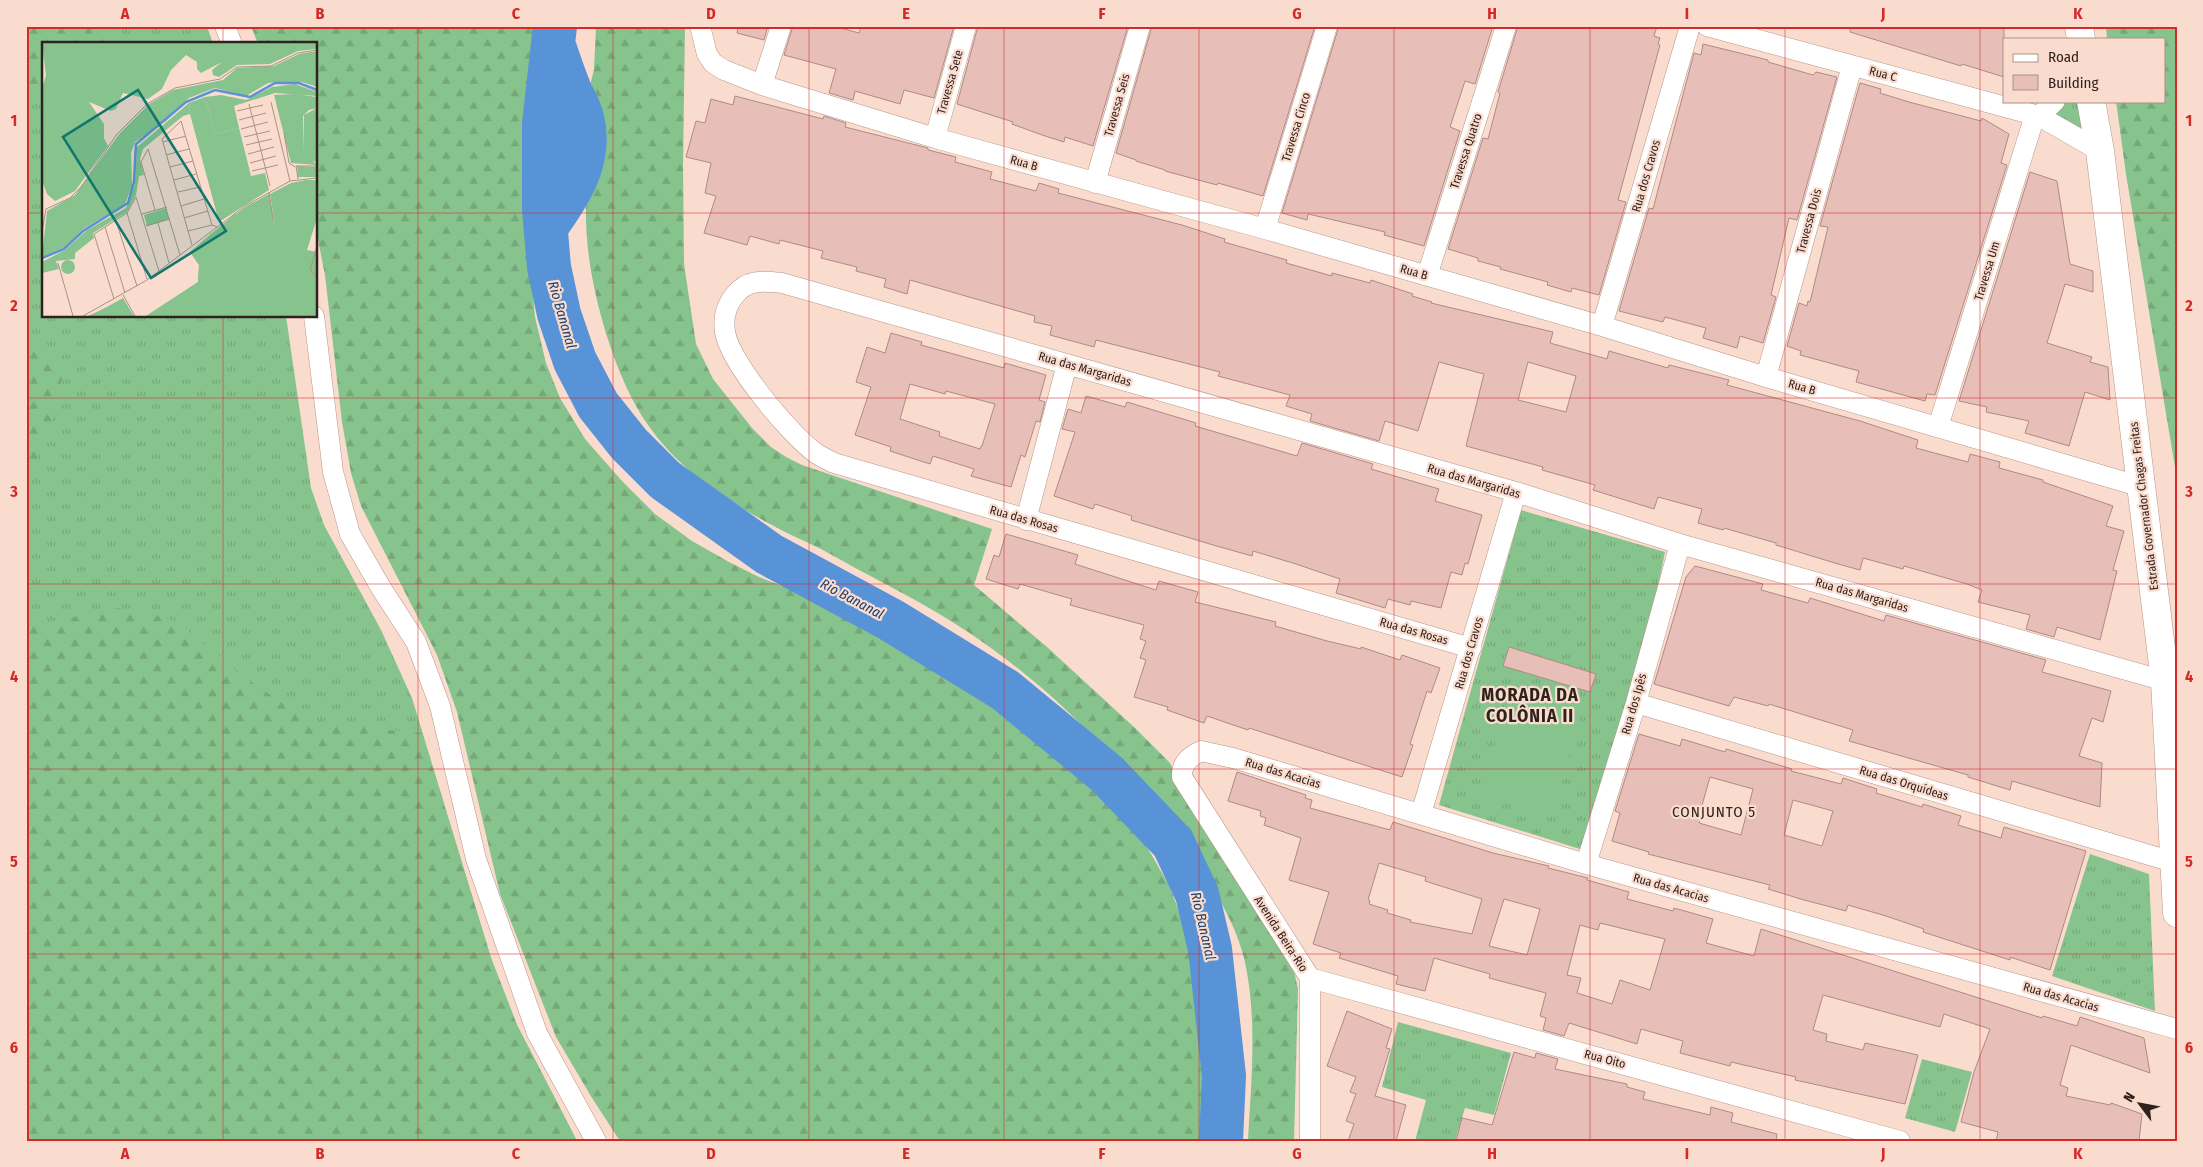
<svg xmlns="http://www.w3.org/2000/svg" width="2203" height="1167" font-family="'Fira Sans Condensed',sans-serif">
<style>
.grass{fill:url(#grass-tufts)}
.forest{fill:url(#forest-firs)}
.pitch{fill:#87c38d}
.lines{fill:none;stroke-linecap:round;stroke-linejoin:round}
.river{stroke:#5893d8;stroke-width:44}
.building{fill:#e7bfb8;stroke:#af8a84;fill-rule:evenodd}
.street-casing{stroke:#b89587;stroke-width:21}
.secondary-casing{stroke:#b89587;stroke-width:29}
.street{stroke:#fff;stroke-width:20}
.secondary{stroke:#fff;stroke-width:28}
.grid{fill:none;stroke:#d62828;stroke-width:1;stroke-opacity:0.55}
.labels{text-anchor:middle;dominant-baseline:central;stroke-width:4.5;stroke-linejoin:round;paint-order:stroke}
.street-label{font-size:12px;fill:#2f211c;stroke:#fadccf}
.water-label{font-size:14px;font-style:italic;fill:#18416f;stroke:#fadccf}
.quarter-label{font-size:15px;letter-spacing:1px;fill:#2f211c;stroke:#fadccf}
.district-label{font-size:18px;font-weight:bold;letter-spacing:1px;fill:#2f211c;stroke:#fadccf}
.inset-river{fill:none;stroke:#5893d8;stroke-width:2.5}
.inset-road{fill:none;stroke:#a99187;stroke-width:1}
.view{fill:#0f766e;fill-opacity:0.15;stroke:#0f766e;stroke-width:2.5}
.inset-edge{fill:none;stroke:#2f211c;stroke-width:2.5}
.neatline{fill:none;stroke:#d62828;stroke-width:2}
.grid-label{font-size:16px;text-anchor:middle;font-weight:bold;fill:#d62828}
</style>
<defs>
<pattern id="grass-tufts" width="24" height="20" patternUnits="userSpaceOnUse" patternTransform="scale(1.25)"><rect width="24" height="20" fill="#87c38d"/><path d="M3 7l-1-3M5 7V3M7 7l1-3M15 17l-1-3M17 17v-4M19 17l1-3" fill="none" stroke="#75a779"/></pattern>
<pattern id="forest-firs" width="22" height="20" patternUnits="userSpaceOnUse" patternTransform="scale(1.25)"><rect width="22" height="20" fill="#87c38d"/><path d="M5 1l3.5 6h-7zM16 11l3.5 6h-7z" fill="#75a779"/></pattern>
</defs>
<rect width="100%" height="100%" fill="#fadccf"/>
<!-- grass -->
<path class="grass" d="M26 26H207L213 44H44V316H286L311 488 324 525 381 630 412 698 491 958 517 1025 577 1141H26Z
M2057 101H2080L2085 137 2040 116Z
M1521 510 1665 552 1652 616 1583 850 1439 805Z
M2090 854 2149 874 2155 1011 2052 976Z
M1398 1022 1511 1053 1494 1115 1465 1108 1455 1141H1415L1426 1100 1382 1087Z
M1922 1059 1972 1072 1955 1132 1905 1118Z"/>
<!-- forest -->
<path class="forest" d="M26 26H118L101 44H44V86L26 96Z
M251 26H539L530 104 528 240 535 317 546 363 560 398 585 439 622 481 655 514 692 541 729 562 759 577 816 599 876 627 963 682 1034 732 1117 806 1146 845 1170 887 1188 937 1203 1003 1209 1051 1211 1091 1207 1141H620L592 1098 556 1037 500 894 457 712 437 655 361 506 351 473 342 422 325 275 316 230V44H258Z
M596 26H685L683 165 684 264 696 344 713 379 752 428 771 447 786 457 802 465 992 529 974 585 1047 647 1135 728 1169 762 1192 797 1294 971 1298 989 1294 1141H1248C1251 1082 1258 1017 1244 958 1233 914 1205 876 1180 840 1122 760 1051 687 968 632 922 601 870 577 821 549 805 541 788 534 772 525 718 497 667 461 636 406 611 361 591 291 587 239 583 189 591 139 589 90L594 69Z
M2106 26H2177V479L2126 174 2116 101H2164V39H2107Z
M26 345 52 362 63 374C56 405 49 450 26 472Z
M117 608 144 611 176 621 250 681 301 716 332 723 363 724 386 730 422 733 491 958 517 1025 577 1141H26V627Z"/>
<!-- pitch -->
<path class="pitch" d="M1514 678 1586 699 1552 817 1480 795Z"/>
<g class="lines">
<!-- river -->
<path class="river" d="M555 26 544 124V209L549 267 559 314 575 361 598 405 629 444 665 480 769 554 891 620 1005 690 1107 774 1173 843 1197 894 1210 949 1224 1076 1221 1141
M546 227C569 194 593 160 582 118 580 109 575 101 571 93 565 79 560 64 555 49"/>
</g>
<!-- building -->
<path class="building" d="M738 26H768L764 40 737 33Z
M793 26H833L859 33 861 26H954L934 98 904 90 900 104 855 91 853 100 829 93 836 69 784 55Z
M978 26H1128L1093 146 1065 137 1064 142 1042 135 1012 124 1013 122 957 104Z
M1152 26H1315L1263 196 1218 183 1217 185 1165 171V170L1136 161V160L1116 153Z
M1339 26H1493L1475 84 1465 81 1450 127 1460 131 1424 246 1384 235 1385 232 1308 214 1307 220 1282 213Z
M1518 26H1657L1654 36 1660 38 1658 44 1660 45 1618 200 1626 202 1599 295 1572 288 1571 292 1547 285 1548 282 1500 269 1501 267 1478 261V258L1448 249 1483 138 1488 139 1500 93 1498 92Z
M1850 26H2004V77L1962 64 1961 66 1850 32Z
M1703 44 1768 60V62L1813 75 1816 72 1837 77 1797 220 1789 218 1771 295 1776 297 1763 343 1740 336 1737 348 1703 338 1706 328 1665 317 1663 322 1619 311 1649 208 1653 209 1694 53 1701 55Z
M1860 83 1881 89 1880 93 1909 102 1981 121 1982 118 2009 134 2001 163 2007 165 1935 395 1927 394 1925 401 1856 382 1859 371 1800 355 1801 351 1787 346 1799 303 1807 306 1808 301 1810 302 1828 227 1820 226Z
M735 96 823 119 824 116 846 123 845 127 928 148V150L956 157 955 162 992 172 990 179 1036 191 1039 183 1059 189 1058 193 1182 225 1225 239 1224 242 1287 260 1286 263 1332 276V273L1370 283 1371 280 1413 294 1412 296 1432 302 1431 303 1553 332 1550 343 1607 359 1609 351 1668 368 1669 365 1729 380 1727 385 1860 421 1918 440 1916 448 1968 462 1970 454 2000 462 1999 468 2043 480V482L2113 506 2106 526 2124 531 2113 570 2117 571 2100 640 2057 627 2054 637 2026 629 2030 615 1978 602 1982 590 1967 584 1904 566 1903 569 1863 558 1860 570 1838 564 1776 545V543L1724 528 1723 530 1698 523 1702 509 1658 497 1654 509 1593 490 1595 485 1542 470 1543 467 1466 446 1484 374 1439 362 1418 431 1385 421 1379 441 1310 421 1312 414 1286 406 1290 395 1218 376 1220 372 1096 340 1094 347 1050 335 1052 326 1034 322 1035 316 910 280 907 294 884 287 886 279 856 271 857 267 821 258 823 251 780 240 779 244 750 236 747 245 704 233 716 196 705 193 711 163 686 157 696 121 705 123 711 99 733 105ZM1528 362 1576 376 1566 412 1518 400Z
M2030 172 2057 181 2070 264 2093 271V292L2065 284 2047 343 2092 357 2090 362 2108 367 2110 400 2085 392 2069 446 2025 433 2029 421 1986 412 1987 407 1959 401Z
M891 333 922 342 921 345 1004 368 1005 363 1046 375 1039 400 1045 402 1040 422 1036 421 1025 457 1021 455 1011 487 971 476 974 469 933 456 930 464 890 451 891 447 855 435 871 387 856 382 867 347 885 353ZM910 384 945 394 946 391 995 404 982 446H981L980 449 939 436 940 432 900 419Z
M1086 396 1125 407 1127 402 1196 423 1195 426 1297 456 1302 443 1373 464 1371 469 1439 489 1435 501 1482 515 1468 564 1465 563 1462 575 1451 572 1441 608 1411 601 1410 605 1388 599 1385 608 1336 593 1340 579 1296 564 1253 551 1252 556 1213 545 1131 520 1132 516 1095 504 1093 509 1054 496 1075 432 1062 429 1068 409 1081 413Z
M1006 534 1078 555 1075 564 1156 590 1159 581 1198 592 1195 602 1276 622 1275 626 1327 641 1361 649V647L1400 660 1402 655 1440 668 1431 693 1427 691 1410 744 1413 745 1402 777 1249 728 1248 730 1207 716 1204 723 1167 710 1168 707 1134 697 1146 660 1140 658 1146 641 1140 639 1144 625 1070 605 1072 599 1020 584 1018 589 986 579 994 555 999 557Z
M1695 566 1763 584 1761 590 1808 603 1810 598 1884 621 1886 615 2046 660 2042 672 2111 691 2103 722 2092 718 2079 756 2102 763 2100 807 2012 781 2010 790 1968 777V775L1849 741 1853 730 1769 704 1768 706 1734 697 1729 706 1654 684 1686 577Z
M1509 647 1596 674 1590 692 1503 666Z
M1639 734 1680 746 1682 739 1725 752 1726 749 1792 769 1791 771 1841 784 1843 778 1877 789 1876 793 1922 807 1923 804 1961 816 1958 825 2001 838 2004 827 2086 851 2050 970 2010 957V960L1923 932 1924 929 1886 916 1848 905 1846 911 1804 900 1768 889 1770 885 1648 854 1649 852 1612 841 1620 813 1615 811ZM1710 777 1753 789 1741 835 1699 823 1701 816H1699ZM1793 800 1833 811 1822 846 1784 835Z
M1237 772 1306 795 1305 798 1312 800 1310 808 1390 830 1393 822 1493 853 1549 866 1548 868 1588 878 1587 880 1629 892 1627 899 1673 911 1674 908 1713 919 1706 943 1754 956 1761 929 2042 1018 2043 1016 2077 1026 2080 1017 2144 1038 2150 1073 2071 1045 2060 1085 2068 1088 2066 1096 2110 1105 2111 1103 2142 1114 2139 1141H1996L1998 1132 1961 1122 1974 1072 1990 1029 1944 1014 1940 1027 1823 995 1813 1030 1827 1034 1826 1041 1863 1050 1865 1043 1918 1055 1905 1104 1795 1080 1796 1077 1731 1062 1730 1066 1680 1053 1683 1041 1641 1029 1637 1044 1569 1023 1564 1036 1543 1030 1546 1018 1540 1016 1546 993 1489 978 1490 974 1434 958 1425 991 1396 984 1398 976 1339 958 1341 953 1313 944 1329 892 1289 880 1301 838 1264 825 1266 818 1260 816 1261 811 1228 801ZM1379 863 1426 877 1425 881 1482 899 1472 934 1410 922 1411 920 1387 913 1388 910 1369 904 1370 901 1368 900ZM1504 899 1540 909 1527 955 1489 946ZM1600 923 1665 939 1650 990 1620 980 1612 1004 1577 993 1581 978 1567 975 1580 925 1598 930Z
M1347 1011 1392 1029 1386 1048 1390 1049 1375 1096 1406 1105 1396 1141H1348L1354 1124 1346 1121 1356 1094 1350 1092 1356 1077 1327 1066Z
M1514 1052 1535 1058 1536 1053 1558 1059 1555 1069 1627 1084V1087L1645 1092 1643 1099 1710 1115 1711 1107 1733 1113 1731 1122 1777 1134 1776 1141H1456L1462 1118 1492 1125Z"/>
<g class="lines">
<defs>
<path id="street" d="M225 26 232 44
M700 26 707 54 713 63 724 70 762 85 935 138 1265 229 1602 326 1766 377 2142 487
M1707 26 2035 115 2039 116 2055 101
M762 85 781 26
M2039 116 2100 151
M935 138 966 26
M1095 183 1140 26
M1265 229 1327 26
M1427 276 1506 26
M314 316 333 472 350 534 381 588 416 642 440 706 476 859 537 1033 596 1141
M1602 326 1690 26
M1766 377 1852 66
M1938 427 2035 115
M1026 520 1067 364
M1471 648 834 463C828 460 822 457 817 454 791 436 730 363 725 332 723 319 726 306 734 296 747 279 763 281 782 283L1516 492 1680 544 2165 681
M1636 703 2173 862
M1421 814 1516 492
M1586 864 1636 703 1680 544
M1310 978 1900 1141
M1310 1141V978L1182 777C1181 764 1190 756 1201 751L1233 758 1586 864 2177 1029"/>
<path id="secondary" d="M2079 26 2081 39
M2091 101 2100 151 2165 681 2177 913"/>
</defs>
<!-- street casing -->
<use href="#street" class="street-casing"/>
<!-- secondary casing -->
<use href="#secondary" class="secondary-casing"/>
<!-- street -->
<use href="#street" class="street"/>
<!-- secondary -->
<use href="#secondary" class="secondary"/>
</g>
<!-- grid -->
<path class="grid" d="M223 26V44M418 26V1141M613 26V1141M809 26V1141M1004 26V1141M1199 26V1141M1394 26V1141M1590 26V1141M1785 26V1141M1980 26V1141M26 213H44M316 213H2177M223 316V1141M26 398H2177M26 584H2177M26 769H2177M26 954H2177"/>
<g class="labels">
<!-- street labels -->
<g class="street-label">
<text transform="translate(1883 74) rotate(15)">Rua C</text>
<text transform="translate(950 82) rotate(-74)">Travessa Sete</text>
<text transform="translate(1117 105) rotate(-74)">Travessa Seis</text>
<text transform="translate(1296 127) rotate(-73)">Travessa Cinco</text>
<text transform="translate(1466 151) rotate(-72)">Travessa Quatro</text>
<text transform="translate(1024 163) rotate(16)">Rua B</text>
<text transform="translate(1646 176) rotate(-74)">Rua dos Cravos</text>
<text transform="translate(1809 221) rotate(-75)">Travessa Dois</text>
<text transform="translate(1987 271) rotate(-73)">Travessa Um</text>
<text transform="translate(1414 272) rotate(16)">Rua B</text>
<text transform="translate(1085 369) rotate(16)">Rua das Margaridas</text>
<text transform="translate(1802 387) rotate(16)">Rua B</text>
<text transform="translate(1474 481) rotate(16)">Rua das Margaridas</text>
<text transform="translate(2144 506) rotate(-97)">Estrada Governador Chagas Freitas</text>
<text transform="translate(1024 519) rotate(16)">Rua das Rosas</text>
<text transform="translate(1862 595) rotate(16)">Rua das Margaridas</text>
<text transform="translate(1414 631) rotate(16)">Rua das Rosas</text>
<text transform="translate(1469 653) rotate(-74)">Rua dos Cravos</text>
<text transform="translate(1634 704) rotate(-74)">Rua dos Ipês</text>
<text transform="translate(1283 773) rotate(17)">Rua das Acacias</text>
<text transform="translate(1904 783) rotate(17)">Rua das Orquídeas</text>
<text transform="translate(1671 888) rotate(16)">Rua das Acacias</text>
<text transform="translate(1281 934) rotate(57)">Avenida Beira-Rio</text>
<text transform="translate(2061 997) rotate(16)">Rua das Acacias</text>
<text transform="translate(1605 1059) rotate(15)">Rua Oito</text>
</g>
<!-- water labels -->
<g class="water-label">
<text transform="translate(562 315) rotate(74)">Rio Bananal</text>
<text transform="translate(852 599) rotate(28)">Rio Bananal</text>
<text transform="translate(1203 926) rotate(77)">Rio Bananal</text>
</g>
<!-- quarter labels -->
<g class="quarter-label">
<text x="1714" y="812">CONJUNTO 5</text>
</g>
<!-- district labels -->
<g class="district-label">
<text x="1530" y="695">MORADA DA<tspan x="1530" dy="21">COLÔNIA II</tspan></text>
</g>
</g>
<!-- overview -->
<g transform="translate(42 42)">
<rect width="275" height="275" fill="#fadccf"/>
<path d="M253 52 275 55V66L267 68 261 74V110L275 123 249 121 232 53ZM163 55 173 92 197 86 209 134 223 131 227 148 177 180 148 72 147 61ZM255 124 275 125V135H256ZM264 138H275V176L265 208 275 210V274H104L156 240 157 223 148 210 170 191 203 165 227 152 233 183 228 152 249 141ZM124 166 127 177 105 184 102 173ZM81 256 92 274H46L61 267Z" fill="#87c38d"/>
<path d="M0 1H275V7L256 9 228 22 195 23 177 35 171 33 170 28 180 20 159 31 155 27V20L144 13 129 28 120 47 106 57 81 51 74 67 69 69 47 60 62 82V96L66 104 33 149 13 159 5 152 1 141 0 47 4 33ZM275 9V45L260 40H235L226 41 204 54 173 46 147 56 124 79 93 100 89 111 90 144 83 162 41 187 23 205 0 215 5 169 33 153 78 91 107 62 131 48 181 38 195 26 232 24 257 12ZM253 42 275 50V54L233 51 192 64 197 86 173 92 163 55 179 53 204 58 230 45ZM147 61 148 72 141 74 101 107 98 117 102 133 97 134 94 153 85 170 51 191 52 196 33 211V217L14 219 17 227 0 231V220L23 208 45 188 84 166 93 143 95 105ZM194 171V183L181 191 178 219 168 221 173 228 185 223 187 231 168 234 170 245 164 247 163 241 158 240 139 257 117 270V274H111L109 271 156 240 157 223 148 210Z" fill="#87c38d"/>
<path d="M275 66V120L266 118 261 110 262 73ZM19 225a7 7 0 1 1 14 0a7 7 0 1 1-14 0Z" fill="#87c38d"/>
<path class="inset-river" d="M0 216 22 207 41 189 86 161 92 140 94 102 144 60 173 48 208 55 233 41H257L275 48"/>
<path class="inset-road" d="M229 60 248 139M207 62 228 144M195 69 221 63M197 78 224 71M199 87 226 80M242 91 247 121 253 125M202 95 228 89M121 100 144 94M204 103 230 97M206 112 232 105M124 113 147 107M208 121 234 114M128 125 151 119M210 129 236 123M256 137 254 124H275M132 138 154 132M136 150 158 145M227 150 231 177M139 164 162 157M113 168 99 120 106 107 138 213M85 171 105 237M100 172 125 165M142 176 166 169M74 179 95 244M116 181 127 221M104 184 128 177M63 185 83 251M146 189 170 183M0 190 4 167 28 156 39 145 75 92 105 62 133 46 178 37 195 25 229 24 256 11 275 8M150 203 120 97 139 79 170 183 175 185M275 204 268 228 275 235M16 221 31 274M81 253 93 274M72 257 52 192 85 171 94 155 117 229M41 274 105 238 203 164 248 139 275 136"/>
<path class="view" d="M96 48 184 189 109 236 21 95Z"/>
<rect width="275" height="275" class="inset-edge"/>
</g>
<!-- border -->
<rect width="2203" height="1167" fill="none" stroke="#fadccf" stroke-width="55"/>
<!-- legend -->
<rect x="2003" y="38" width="162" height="65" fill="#fadccf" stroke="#a99187"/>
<rect x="2013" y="54" width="25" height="8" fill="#ffffff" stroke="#a99187"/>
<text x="2048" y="62" font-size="15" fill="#2f211c">Road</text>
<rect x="2013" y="75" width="25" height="15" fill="#e7bfb8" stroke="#a99187"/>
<text x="2048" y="88" font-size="15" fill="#2f211c">Building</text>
<!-- north arrow -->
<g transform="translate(2140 1104) rotate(302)" stroke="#fadccf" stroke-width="4" paint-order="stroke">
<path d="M0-4L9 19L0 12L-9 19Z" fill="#2f211c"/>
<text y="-8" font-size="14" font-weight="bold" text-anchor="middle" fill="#2f211c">N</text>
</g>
<rect x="28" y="28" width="2148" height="1112" class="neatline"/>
<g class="grid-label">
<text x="125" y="19">A</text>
<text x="320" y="19">B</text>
<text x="516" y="19">C</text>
<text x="711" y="19">D</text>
<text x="906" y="19">E</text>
<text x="1102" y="19">F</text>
<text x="1297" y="19">G</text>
<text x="1492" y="19">H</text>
<text x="1687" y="19">I</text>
<text x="1883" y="19">J</text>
<text x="2078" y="19">K</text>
<text x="14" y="126">1</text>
<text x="2189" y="126">1</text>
<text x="14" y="311">2</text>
<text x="2189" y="311">2</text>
<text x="14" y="497">3</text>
<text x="2189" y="497">3</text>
<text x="14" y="682">4</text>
<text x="2189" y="682">4</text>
<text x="14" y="867">5</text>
<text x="2189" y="867">5</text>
<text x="14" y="1053">6</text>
<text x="2189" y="1053">6</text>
<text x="125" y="1159">A</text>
<text x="320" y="1159">B</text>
<text x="516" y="1159">C</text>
<text x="711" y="1159">D</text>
<text x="906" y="1159">E</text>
<text x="1102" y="1159">F</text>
<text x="1297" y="1159">G</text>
<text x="1492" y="1159">H</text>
<text x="1687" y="1159">I</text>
<text x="1883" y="1159">J</text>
<text x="2078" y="1159">K</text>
</g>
</svg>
